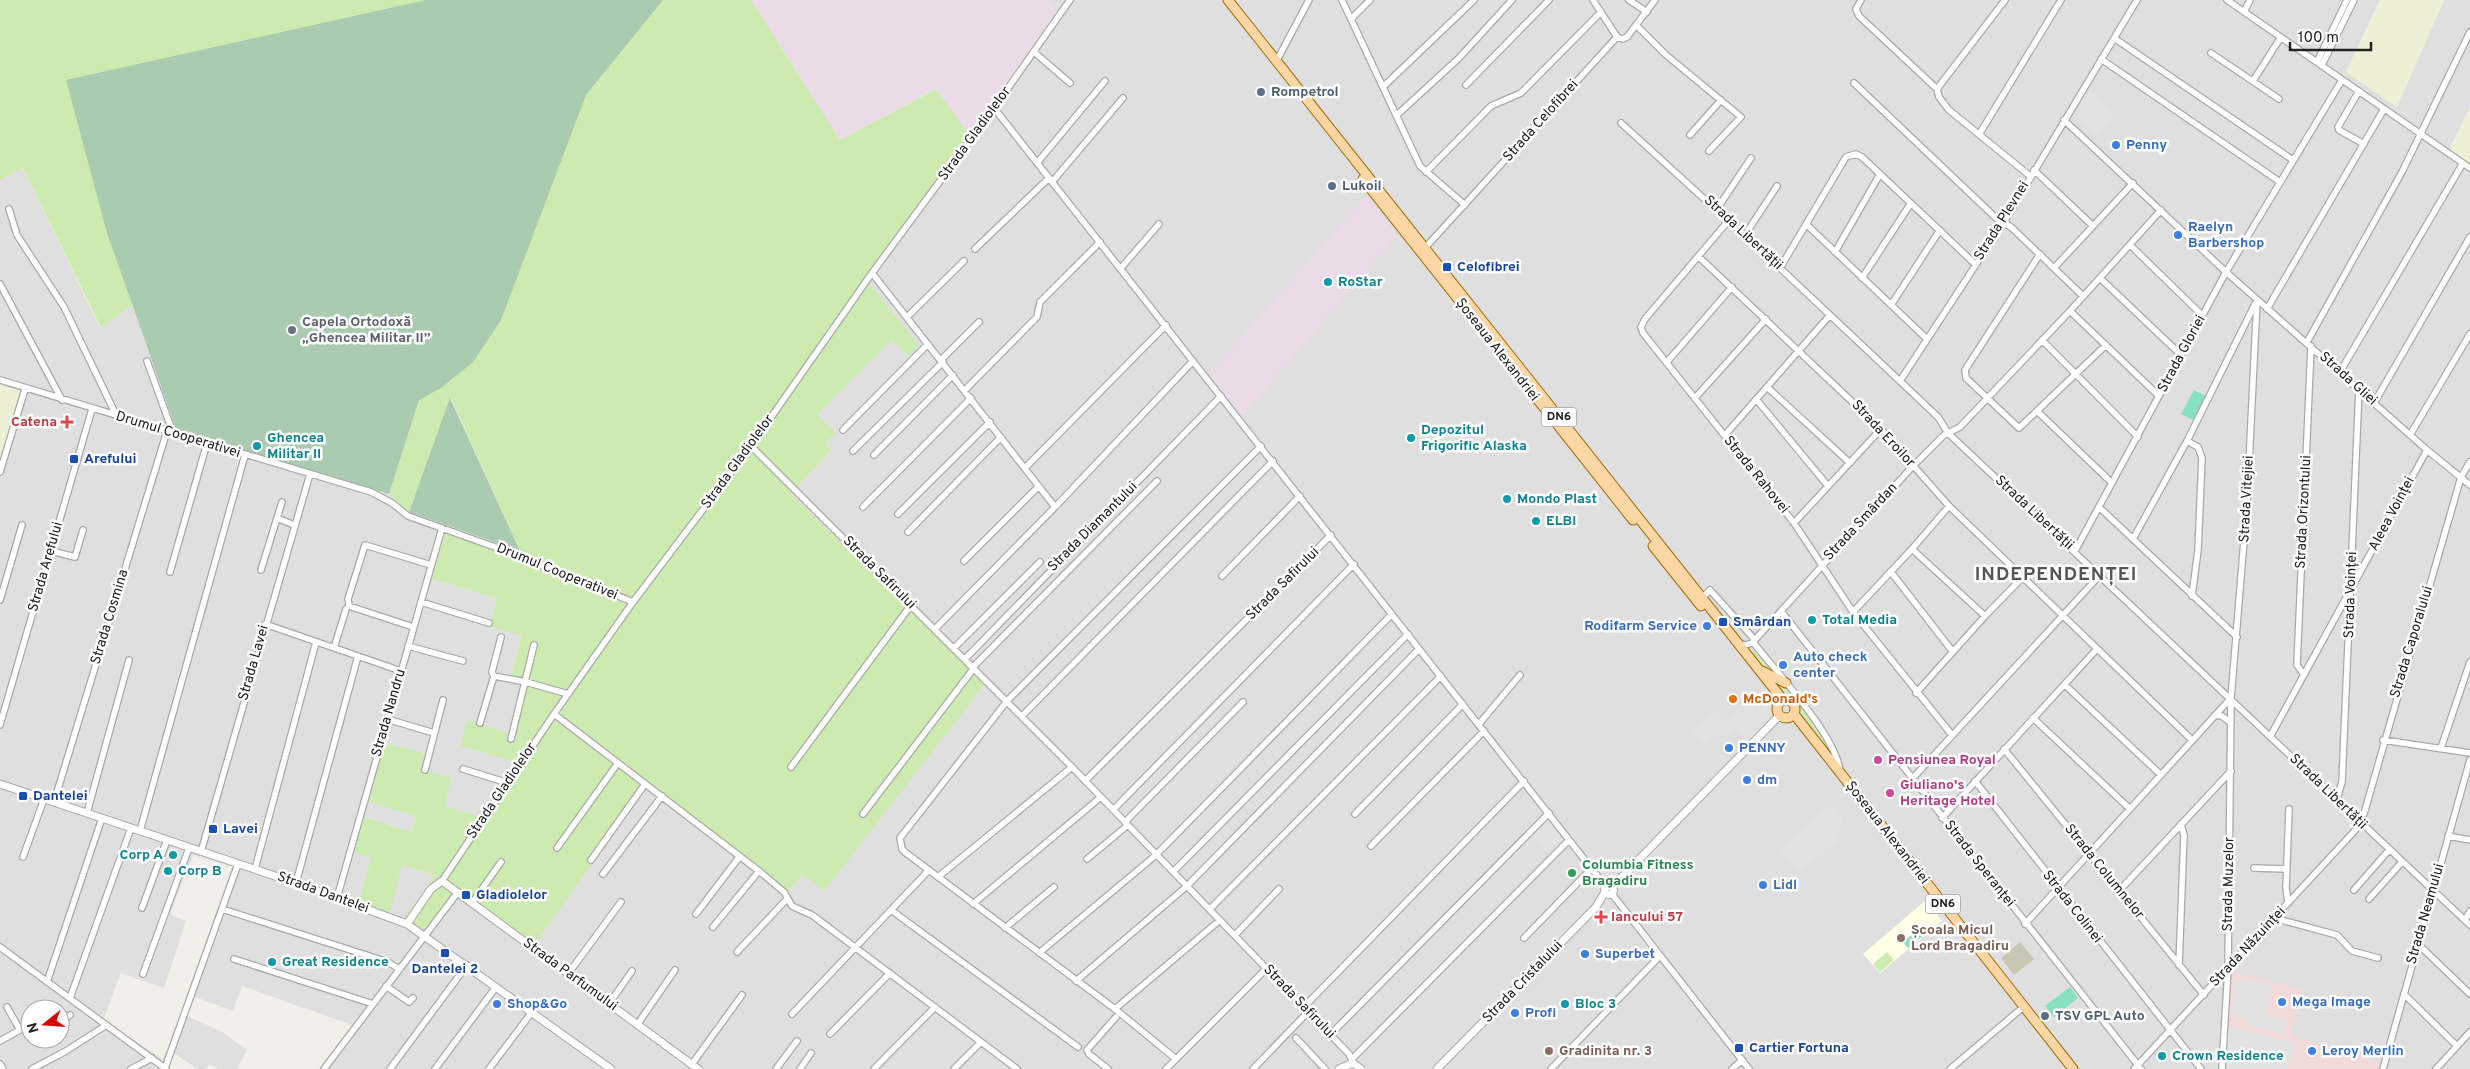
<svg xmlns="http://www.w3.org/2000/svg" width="2470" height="1069" font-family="Overpass,sans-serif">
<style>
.residential{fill:#e0dfdf;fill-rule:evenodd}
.commercial{fill:#f2dad9}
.industrial{fill:#ebdbe8}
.education{fill:#ffffe5}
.construction{fill:#c7c7b4}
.farmland{fill:#eef0d5}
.grass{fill:#cdebb0}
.cemetery{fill:#aacbaf}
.pitch{fill:#88e0be}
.parking{fill:#e2e2e2}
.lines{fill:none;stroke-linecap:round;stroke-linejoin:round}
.minor-casing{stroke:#a9a9a9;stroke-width:8}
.tertiary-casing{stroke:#a9a9a9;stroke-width:9}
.primary-casing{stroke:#a06b00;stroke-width:11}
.minor{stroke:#fff;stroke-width:5.5}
.tertiary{stroke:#fff;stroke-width:7}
.primary{stroke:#fcd6a4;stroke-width:9}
.service-dot{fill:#5c6f8a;stroke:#fff;stroke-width:2}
.shop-dot{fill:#3f7fe0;stroke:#fff;stroke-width:2}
.transit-dot{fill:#1a4fb4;stroke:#fff;stroke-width:2}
.culture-dot{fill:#0f9aa8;stroke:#fff;stroke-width:2}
.worship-dot{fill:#6b7280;stroke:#fff;stroke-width:2}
.health-dot{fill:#e0444e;stroke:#fff;stroke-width:2}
.food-dot{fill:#e8710a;stroke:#fff;stroke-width:2}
.hotel-dot{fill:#d1479c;stroke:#fff;stroke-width:2}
.leisure-dot{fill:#2e9e5b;stroke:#fff;stroke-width:2}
.education-dot{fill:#8d6e63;stroke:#fff;stroke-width:2}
.labels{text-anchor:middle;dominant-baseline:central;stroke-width:5;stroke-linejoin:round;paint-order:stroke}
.shield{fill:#fff;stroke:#646464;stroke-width:1}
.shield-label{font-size:12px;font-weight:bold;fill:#222}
.service-label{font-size:14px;font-weight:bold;fill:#4e5e75;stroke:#fff;text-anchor:start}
.street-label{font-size:14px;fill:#222;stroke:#fff}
.shop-label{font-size:14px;font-weight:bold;fill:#366cbe;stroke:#fff;text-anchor:start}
.transit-label{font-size:14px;font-weight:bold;fill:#164399;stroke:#fff;text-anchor:start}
.culture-label{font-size:14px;font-weight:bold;fill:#0d838f;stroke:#fff;text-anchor:start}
.worship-label{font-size:14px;font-weight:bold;fill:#5b616d;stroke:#fff;text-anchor:start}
.health-label{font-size:14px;font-weight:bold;fill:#be3a42;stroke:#fff;text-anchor:end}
.food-label{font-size:14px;font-weight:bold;fill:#c56008;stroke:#fff;text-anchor:start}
.hotel-label{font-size:14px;font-weight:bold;fill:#b23c85;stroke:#fff;text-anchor:start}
.leisure-label{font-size:14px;font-weight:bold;fill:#27864d;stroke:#fff;text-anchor:start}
.education-label{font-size:14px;font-weight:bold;fill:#785e54;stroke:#fff;text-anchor:start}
.district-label{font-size:19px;font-weight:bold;letter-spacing:1px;fill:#555;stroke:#fff}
</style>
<rect width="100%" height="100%" fill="#f2efe9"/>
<!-- residential -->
<path class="residential" d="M1046 0H2380L2346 72 2397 106 2444 0H2470V107L2450 150 2470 164V1069H319L352 1025 242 986 233 1011 187 994 232 867 193 855 170 914 186 921 164 988 121 973 103 1020 163 1059 181 1013 224 1033 247 1050 237 1069H218L210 1064 205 1069H197L174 1053 168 1067 170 1069H0V462L22 390 0 383V180L23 168 100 328 132 305 177 432 389 494 409 512 448 526 431 579 497 598 522 635 511 675 528 680 525 764 485 819 444 806 419 769 385 743 416 816 411 832 365 817 371 858 359 902 402 865 435 875 399 925 419 937 458 890 647 786 788 891 985 685 791 494 831 450 825 443 817 415 892 340 864 278 923 196 1001 93 1057 11ZM30 1009H60V1039H30Z"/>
<!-- commercial -->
<path class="commercial" d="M2232 972 2303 989 2291 1036 2381 1063 2379 1069H2226Z"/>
<!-- industrial -->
<path class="industrial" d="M751 0H1046L1057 11 969 135 935 89 840 140Z
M1366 196 1397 235 1242 416 1209 374Z"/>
<!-- education -->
<path class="education" d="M1926 900 1942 921 1880 973 1863 954Z"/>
<!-- construction -->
<path class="construction" d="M2020 942 2034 959 2014 975 2001 958Z"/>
<!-- farmland -->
<path class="farmland" d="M2380 0H2444L2397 107 2346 72Z
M2470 107V164L2449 150Z
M0 383 22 390 0 462Z"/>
<!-- grass -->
<path class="grass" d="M0 0H751L840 140 936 89 969 135 864 278 919 345 908 356 892 340 817 415 836 433 825 443 831 450 791 494 985 684 824 891 803 875 788 891 647 786 535 944 458 890 418 937 399 925 435 875 402 865 390 913 359 902 371 858 354 852 364 817 411 832 416 816 369 802 385 743 424 753 420 769 451 778 445 806 485 819 525 765 461 746 467 720 514 735 528 680 511 675 522 635 490 627 497 598 431 579 446 532 517 559 520 551 451 398 409 512 389 494 419 400 108 234 132 305 101 328 23 168 0 180Z
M1754 647 1794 697 1781 691 1753 655Z
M1800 704 1821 732 1830 753 1800 715Z
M1887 952 1894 960 1880 972 1873 964Z"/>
<!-- cemetery -->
<path class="cemetery" d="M426 0H663L586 95 501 320 473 362 441 388 419 400 389 494 177 432 107 233 66 80Z
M450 398 520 551 409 512Z"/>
<!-- pitch -->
<path class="pitch" d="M2194 390 2206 396 2193 420 2181 414Z
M1919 929 1924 935 1908 948 1903 942Z
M2070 987 2078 998 2054 1017 2045 1006Z"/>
<!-- parking -->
<path class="parking" d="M2090 91 2115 115 2095 136 2076 116Z
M1753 691 1771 711 1772 715 1749 742 1733 728 1723 740 1716 734 1706 745 1693 734 1713 710 1727 722Z
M1832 804 1843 817 1838 840 1800 872 1780 848Z
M1550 819 1567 840 1551 856 1532 837Z
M2243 978 2273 986 2265 1015 2287 1021 2283 1035 2247 1025 2248 1021 2232 1016 2235 980 2242 982Z
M18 997 30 1018 20 1025 7 1004Z
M2231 1027 2295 1043 2288 1069H2227L2228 1033Z"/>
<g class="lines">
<defs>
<path id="minor" d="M1342 0 1420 166 1465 205
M1593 0 1617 37
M1629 0 1647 12
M1861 0 1856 9 1859 16 1937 89
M2227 0 2470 168
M2244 12 2250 0
M1351 19 1370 0
M1637 26 1665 54 1741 117 1709 151
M1617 37 1623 39 1627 37 1655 0
M2114 38 2293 160
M1034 52 1070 83
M2211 53 2279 99
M2101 59 2280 182
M1276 62 1309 0
M2317 62 2347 0
M2322 65 2354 0
M2253 81 2281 37
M1854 83 1997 219 2011 227 2083 296
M1466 85 1549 0
M1384 86 1474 0
M1937 89 1939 97 1949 110 2030 176
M1937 89 2005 0
M2359 91 2338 127 2339 130 2364 144
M994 108 1606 887
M1397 115 1459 58 1512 0
M2064 120 2226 272 2427 450 2470 485
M1621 123 1780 268 1938 417 1948 433 2470 925
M1980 133 2061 0
M1690 135 1721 100
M1037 163 1105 81
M2034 170 2093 226
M1426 172 1491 106 1521 93 1601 12
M1052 182 1123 98
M9 209 17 235 64 307 117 417
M1717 209 1751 158
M1729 220 1645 319 1641 327 1643 333 1794 523 1853 612 1952 735
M1806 224 1927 339
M1745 235 1777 186
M2130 245 2202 315
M1425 248 1617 37
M975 249 1049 178
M1835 252 1880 174
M2040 254 1965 370 1966 378 2019 428 2106 345
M1699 257 1881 429 1949 506 2192 740
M1121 268 1159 224
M1780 268 1846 157 1856 154 1862 157 1975 264
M2054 268 2133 183
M872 273 1055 507
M1862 278 1911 203
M2100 278 2181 355
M0 284 62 400
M1891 305 1940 230
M2267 309 2384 109
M2070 311 2159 396
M907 317 964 261
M2042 340 2138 437
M2307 342 2402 172 2470 32
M941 360 979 322
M147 361 173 433
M1667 362 1732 287
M2340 372 2463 163
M0 380 371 492 392 503 408 516 495 547 633 602
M1900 381 2007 217 2137 0
M1767 387 1850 463
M965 390 1032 322 1037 317 1040 302 1100 242
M1695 398 1766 319
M1756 399 1828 486
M2374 403 2470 237
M2037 411 2112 483
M843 430 928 344
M1725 435 1830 315
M2410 435 2470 334
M2187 441 2198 447 2202 458 2198 550 2192 596
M751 446 1072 767 1349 1054 1353 1063
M853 451 943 362
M874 455 953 375
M1025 468 1166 325
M0 472 25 389
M863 507 971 398
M2099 507 2237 637
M898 514 990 422
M277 518 294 525
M1794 523 1881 429
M908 532 1001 437
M2133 539 2187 441 2255 304
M1912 549 1985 616
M51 551 75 557 83 530
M2075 551 2226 272 2342 80
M964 561 1038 487
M261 570 282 502
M170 572 207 443
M1891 572 1953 652
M1222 576 1300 496
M1702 598 1710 590 1755 640
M0 600 22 525
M421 602 489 623
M1781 611 2141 1069
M1853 612 1912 549 1949 506
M265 624 401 671
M413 627 349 606 348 599 365 545 431 565
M935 629 1057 505 1193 361
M1753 642C1778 674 1833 732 1840 770
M1739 644 1746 645 1752 643 1913 466 1944 435 1960 427 2070 311 2161 210
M408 646 463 661
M334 648 346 609
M954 648 1040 562
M965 659 1221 396
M973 667 1157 481
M2304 675 2297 665 2311 346
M494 676 492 672 501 637
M2065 685 2160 774
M1916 693 1985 616 2022 578
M554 714 759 871 784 892 792 906 812 915 1017 1069
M2215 715 2222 716 2231 723
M1022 716 1273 461
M2033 718 2129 808
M387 719 434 733
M480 723 494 676 526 682 568 694
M1479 724 1520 675
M0 725 92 409
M2271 735 2427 450
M511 739 534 645
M2383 740 2470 753
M2441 748 2470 662
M2004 749 2204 995
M791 767 911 605
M463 769 508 783
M425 770 443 700
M1912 779 2100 575
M1085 781 1331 535
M1975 781 2201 1069
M2337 799 2342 782 2359 389
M54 802 167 431
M1113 810 1354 564
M87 813 129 660
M863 814 974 668
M1355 814 1463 704
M1942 818 2096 650
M1125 822 1243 702
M140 831 245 455
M2448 836 2470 840
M1371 846 1484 731
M557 848 618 763
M201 852 310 474
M23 857 44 799
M1087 859 1128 825
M591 860 645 784
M2254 868 2286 869
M255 869 316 642
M1173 872 1408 634
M603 874 662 796
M938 877 1072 767
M442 881 554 714 633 602 751 446 872 273 994 108 1070 0
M296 883 358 656
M2354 890 2389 850
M2119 891 2231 771
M1612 894 1749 1069
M337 898 442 528
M2369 899 2402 862
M472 903 501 862
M2288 903 2286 888 2289 809
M973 904 1101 797
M142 908 167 840
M222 909 388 962 399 969
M1210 909 1441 676
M891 910 1078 1047
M696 914 740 856
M2274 918 2337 935 2352 951 2378 958
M2465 920 2470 911
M2025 924 2231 698
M713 927 759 871
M1005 928 1054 887
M1235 935 1279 889
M1524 938 1592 868
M2418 944 2470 994
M0 947 166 1069
M737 952 787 899
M1039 953 1156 855 1392 614
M234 959 373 1004
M2179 965 2184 835 2181 824
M143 974 189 848
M568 974 621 902
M1076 981 1187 886 1419 649
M47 982 102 818
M386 986 409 1002 413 998
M2404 994 2457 1046
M70 998 131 828
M609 1004 632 971
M1304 1007 1524 781
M1115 1009 1220 920
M792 1014 929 870
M60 1022 70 1015
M637 1025 675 970
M20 1030 30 1024
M830 1034 890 973
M1331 1034 1549 813
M1296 1038 1325 1069
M0 1041 20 1030 7 1007
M1176 1059 1115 1009 906 853 902 849 900 838 1007 701 1261 446
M1352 1059 1569 840
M0 1064 3 1069
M692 1064 742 995
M165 1068 238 864
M32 1069 66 1051 105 1026
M131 1069 152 1058
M324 1069 458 892
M390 1069 467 965
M435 1069 496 987
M489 1069 532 1012
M776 1069 797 1041
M800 1069 811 1053
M874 1069 935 1007
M954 1069 981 1042
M1108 1069 1089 1054 1087 1050 1116 1017
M1166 1069 1267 968
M1253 1069 1308 1012
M1551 1069 1660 956
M1732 1069 1742 1060
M1950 1069 2021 1009
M2134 1069 2361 824 2461 477 2470 462
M2222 1069 2228 969 2231 698 2247 504 2257 300
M2383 1069 2470 760
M2436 1069 2470 1032"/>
<path id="tertiary" d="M0 784 296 883 407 924 611 1069
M1604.5 890a4.5 4.5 0 1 1 9 0a4.5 4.5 0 1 1-9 0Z
M1612 887 1780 715
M407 924 431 889 442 881 698 1069
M1339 1069 1353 1063 1361 1069
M1437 1069 1596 907 1605 892"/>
<path id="primary" d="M1228 0 1783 700
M1363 179 1633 520
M1653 546 1701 606
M1762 671 1786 683
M1777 709a9 9 0 1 1 18 0a9 9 0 1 1-18 0Z
M1794 714 2073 1069"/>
</defs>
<!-- minor casing -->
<use href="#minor" class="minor-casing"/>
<!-- tertiary casing -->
<use href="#tertiary" class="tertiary-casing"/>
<!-- primary casing -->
<use href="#primary" class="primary-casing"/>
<!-- minor -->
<use href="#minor" class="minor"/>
<!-- tertiary -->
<use href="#tertiary" class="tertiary"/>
<!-- primary -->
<use href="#primary" class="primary"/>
</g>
<!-- markers -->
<g class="service-dot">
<circle cx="1261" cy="92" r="5"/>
<circle cx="1332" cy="186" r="5"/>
<circle cx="2045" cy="1016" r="5"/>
</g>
<g class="shop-dot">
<circle cx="2116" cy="145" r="5"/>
<circle cx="2178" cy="235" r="5"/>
<circle cx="1707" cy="626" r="5"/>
<circle cx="1783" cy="665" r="5"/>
<circle cx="1729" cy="748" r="5"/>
<circle cx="1747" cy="780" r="5"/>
<circle cx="1763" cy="885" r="5"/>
<circle cx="1585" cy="954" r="5"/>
<circle cx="2282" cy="1002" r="5"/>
<circle cx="497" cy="1004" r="5"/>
<circle cx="1515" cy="1013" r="5"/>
<circle cx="2312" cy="1051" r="5"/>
</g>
<g class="transit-dot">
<rect x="1442" y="262" width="10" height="10" rx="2.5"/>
<rect x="69" y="454" width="10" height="10" rx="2.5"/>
<rect x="1718" y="617" width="10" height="10" rx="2.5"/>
<rect x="18" y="791" width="10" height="10" rx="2.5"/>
<rect x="208" y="824" width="10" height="10" rx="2.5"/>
<rect x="461" y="890" width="10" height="10" rx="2.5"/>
<rect x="440" y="948" width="10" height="10" rx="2.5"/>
<rect x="1734" y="1043" width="10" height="10" rx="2.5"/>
</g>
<g class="culture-dot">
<circle cx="1328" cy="282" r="5"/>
<circle cx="1411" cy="438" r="5"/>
<circle cx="257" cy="446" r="5"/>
<circle cx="1507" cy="499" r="5"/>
<circle cx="1536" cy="521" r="5"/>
<circle cx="1812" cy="620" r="5"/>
<circle cx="173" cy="855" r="5"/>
<circle cx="168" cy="871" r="5"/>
<circle cx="272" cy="962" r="5"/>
<circle cx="1565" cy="1004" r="5"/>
<circle cx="2162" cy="1056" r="5"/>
</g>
<circle class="worship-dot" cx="292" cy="330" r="5"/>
<g class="health-dot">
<path d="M64.5 414.5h5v5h5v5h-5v5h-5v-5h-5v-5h5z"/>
<path d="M1598.5 909.5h5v5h5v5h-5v5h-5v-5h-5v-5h5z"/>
</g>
<circle class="food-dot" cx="1733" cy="699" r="5"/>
<g class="hotel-dot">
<circle cx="1878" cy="760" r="5"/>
<circle cx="1890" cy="793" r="5"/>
</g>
<circle class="leisure-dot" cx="1572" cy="873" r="5"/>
<g class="education-dot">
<circle cx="1901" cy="938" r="5"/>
<circle cx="1549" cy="1051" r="5"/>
</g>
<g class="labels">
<!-- shield labels -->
<g class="shield">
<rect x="1541.5" y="407.5" width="35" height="19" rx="4"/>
<rect x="1925.5" y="894.5" width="35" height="19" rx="4"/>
</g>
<g class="shield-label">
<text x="1559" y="417">DN6</text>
<text x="1943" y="904">DN6</text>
</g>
<!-- service labels -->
<g class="service-label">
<text x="1271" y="92">Rompetrol</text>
<text x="1342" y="186">Lukoil</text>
<text x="2055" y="1016">TSV GPL Auto</text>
</g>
<!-- street labels -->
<g class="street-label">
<text transform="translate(1541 121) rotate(-48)">Strada Celofibrei</text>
<text transform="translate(975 134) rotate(-54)">Strada Gladiolelor</text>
<text transform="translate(2002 221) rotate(-58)">Strada Plevnei</text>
<text transform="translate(1743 233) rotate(43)">Strada Libertății</text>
<text transform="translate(1497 350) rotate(52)">Șoseaua Alexandriei</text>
<text transform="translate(2182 354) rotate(-62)">Strada Gloriei</text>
<text transform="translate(2348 379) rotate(42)">Strada Gliei</text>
<text transform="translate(1883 434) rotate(47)">Strada Eroilor</text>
<text transform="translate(178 435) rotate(17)">Drumul Cooperativei</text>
<text transform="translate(738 462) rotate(-54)">Strada Gladiolelor</text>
<text transform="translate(1756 475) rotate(51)">Strada Rahovei</text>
<text transform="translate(2247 499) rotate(-87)">Strada Vitejiei</text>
<text transform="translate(2304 512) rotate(-87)">Strada Orizontului</text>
<text transform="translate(2034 513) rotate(43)">Strada Libertății</text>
<text transform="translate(2392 514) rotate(-62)">Aleea Voinței</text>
<text transform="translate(1861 522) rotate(-47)">Strada Smârdan</text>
<text transform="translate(1093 527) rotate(-45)">Strada Diamantului</text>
<text transform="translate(46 567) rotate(-74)">Strada Arefului</text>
<text transform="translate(557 572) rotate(22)">Drumul Cooperativei</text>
<text transform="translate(879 573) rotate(45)">Strada Safirului</text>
<text transform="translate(1283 584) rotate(-45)">Strada Safirului</text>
<text transform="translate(2351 595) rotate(-88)">Strada Voinței</text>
<text transform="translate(110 617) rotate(-73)">Strada Cosmina</text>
<text transform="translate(2412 642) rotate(-73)">Strada Caporalului</text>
<text transform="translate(254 663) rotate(-74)">Strada Lavei</text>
<text transform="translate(389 713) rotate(-74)">Strada Nandru</text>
<text transform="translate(502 791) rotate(-56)">Strada Gladiolelor</text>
<text transform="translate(2328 792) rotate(44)">Strada Libertății</text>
<text transform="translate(1887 833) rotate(52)">Șoseaua Alexandriei</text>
<text transform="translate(1979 864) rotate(52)">Strada Speranței</text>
<text transform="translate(2104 872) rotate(51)">Strada Columnelor</text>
<text transform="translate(2229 884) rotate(-89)">Strada Muzelor</text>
<text transform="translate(323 893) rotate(20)">Strada Dantelei</text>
<text transform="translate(2072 907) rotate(52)">Strada Colinei</text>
<text transform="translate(2426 914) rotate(-74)">Strada Neamului</text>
<text transform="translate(2248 947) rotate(-47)">Strada Năzuinței</text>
<text transform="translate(570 975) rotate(36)">Strada Parfumului</text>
<text transform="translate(1523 982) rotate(-46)">Strada Cristalului</text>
<text transform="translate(1299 1002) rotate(46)">Strada Safirului</text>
</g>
<!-- shop labels -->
<g class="shop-label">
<text x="2126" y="145">Penny</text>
<text x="2188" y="227">Raelyn<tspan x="2188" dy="16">Barbershop</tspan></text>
<text x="1697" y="626" text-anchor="end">Rodifarm Service</text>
<text x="1793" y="657">Auto check<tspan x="1793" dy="16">center</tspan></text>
<text x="1739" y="748">PENNY</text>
<text x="1757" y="780">dm</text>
<text x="1773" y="885">Lidl</text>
<text x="1595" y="954">Superbet</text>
<text x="2292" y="1002">Mega Image</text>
<text x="507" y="1004">Shop&amp;Go</text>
<text x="1525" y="1013">Profi</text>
<text x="2322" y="1051">Leroy Merlin</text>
</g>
<!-- transit labels -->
<g class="transit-label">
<text x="1457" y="267">Celofibrei</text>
<text x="84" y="459">Arefului</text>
<text x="1733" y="622">Smârdan</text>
<text x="33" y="796">Dantelei</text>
<text x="223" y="829">Lavei</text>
<text x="476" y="895">Gladiolelor</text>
<text x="445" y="969" text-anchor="middle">Dantelei 2</text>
<text x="1749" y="1048">Cartier Fortuna</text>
</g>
<!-- culture labels -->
<g class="culture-label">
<text x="1338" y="282">RoStar</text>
<text x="1421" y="430">Depozitul<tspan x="1421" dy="16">Frigorific Alaska</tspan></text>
<text x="267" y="438">Ghencea<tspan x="267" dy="16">Militar II</tspan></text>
<text x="1517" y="499">Mondo Plast</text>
<text x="1546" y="521">ELBI</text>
<text x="1822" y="620">Total Media</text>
<text x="163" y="855" text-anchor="end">Corp A</text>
<text x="178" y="871">Corp B</text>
<text x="282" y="962">Great Residence</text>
<text x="1575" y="1004">Bloc 3</text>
<text x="2172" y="1056">Crown Residence</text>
</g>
<!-- worship labels -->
<g class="worship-label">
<text x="302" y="322">Capela Ortodoxă<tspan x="302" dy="16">„Ghencea Militar II”</tspan></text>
</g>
<!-- health labels -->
<g class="health-label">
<text x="57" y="422">Catena</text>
<text x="1611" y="917" text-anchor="start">Iancului 57</text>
</g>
<!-- food labels -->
<g class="food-label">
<text x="1743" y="699">McDonald's</text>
</g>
<!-- hotel labels -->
<g class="hotel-label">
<text x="1888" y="760">Pensiunea Royal</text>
<text x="1900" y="785">Giuliano's<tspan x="1900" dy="16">Heritage Hotel</tspan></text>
</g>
<!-- leisure labels -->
<g class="leisure-label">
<text x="1582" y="865">Columbia Fitness<tspan x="1582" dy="16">Bragadiru</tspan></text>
</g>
<!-- education labels -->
<g class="education-label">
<text x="1911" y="930">Școala Micul<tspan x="1911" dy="16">Lord Bragadiru</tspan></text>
<text x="1559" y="1051">Gradinita nr. 3</text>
</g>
<!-- district labels -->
<g class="district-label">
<text x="2056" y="575">INDEPENDENȚEI</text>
</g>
</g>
<!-- north arrow -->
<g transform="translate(45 1024) rotate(253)"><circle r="24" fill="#ffffff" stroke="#a7a7a7"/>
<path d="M0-4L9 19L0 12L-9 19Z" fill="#d40000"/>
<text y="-8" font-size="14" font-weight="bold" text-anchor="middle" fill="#222222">N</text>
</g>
<!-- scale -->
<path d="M2290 42v8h81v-8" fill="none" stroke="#222222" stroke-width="2.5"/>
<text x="2298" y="42" font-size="15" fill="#222222" stroke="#ffffff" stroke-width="4" paint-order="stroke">100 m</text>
</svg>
